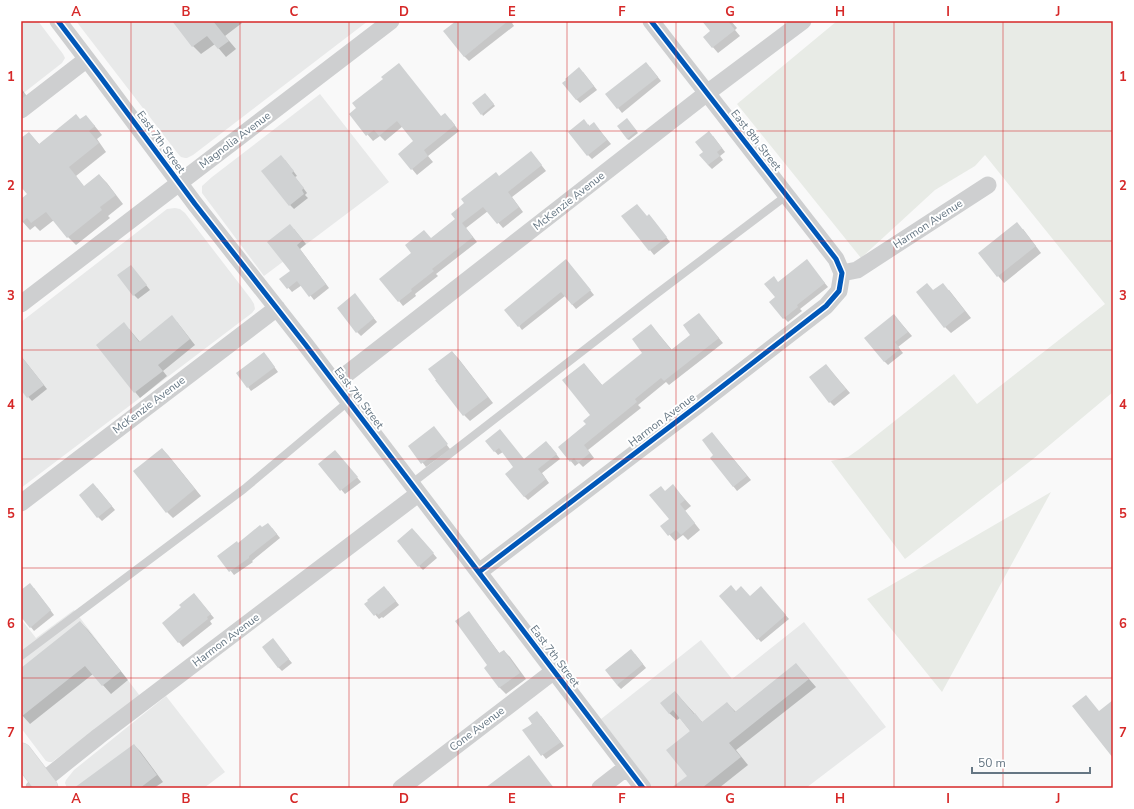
<svg xmlns="http://www.w3.org/2000/svg" width="1134" height="809" font-family="'Nunito Sans',sans-serif">
<style>
.built{fill:#e8e9e9}
.green{fill:#e8ebe6}
.shadow{fill:#0003}
.building{fill:#d0d2d3}
.lines{fill:none;stroke-linecap:round;stroke-linejoin:round}
.primary-casing{stroke:#d5d6d7;stroke-width:23}
.lane{stroke:#cecfd0;stroke-width:8}
.street{stroke:#cecfd0;stroke-width:17}
.primary{stroke:#e1e2e2;stroke-width:22}
.cycleway-casing{stroke:#fff;stroke-width:8}
.cycleway{stroke:#0057b8;stroke-width:5}
.grid{fill:none;stroke:#d62828;stroke-width:1;stroke-opacity:0.55}
.labels{text-anchor:middle;dominant-baseline:central;stroke-width:4;stroke-linejoin:round;paint-order:stroke}
.street-label{font-size:11px;fill:#657683;stroke:#fff}
.neatline{fill:none;stroke:#d62828;stroke-width:1.5}
.grid-label{font-size:13px;text-anchor:middle;font-weight:bold;fill:#d62828}
</style>
<rect width="100%" height="100%" fill="#f9f9f9"/>
<!-- built -->
<path class="built" d="M21 21H38L63 54 65 58 62 63 21 95Z
M76 21H354L355 22 357 21H368L193 155 187 158H185L181 157 179 155Z
M320 94 389 182 264 276 202 193V186L212 177Z
M175 208 180 209 185 213 251 299 254 304 255 309 252 313 21 488V322L167 209Z
M74 610 140 696 52 762H49L46 761 21 728V619L36 638Z
M804 622 886 727 806 788H653L601 719 701 640 732 679Z
M166 696 225 772 204 788H67L65 783 66 780 74 770Z"/>
<!-- green -->
<path class="green" d="M837 21H1113V392L1033 459 905 559 831 461 848 457 858 450 954 374 977 404 1105 304 985 155 975 166 935 190 861 258 737 104Z
M1051 492 942 692 867 599Z"/>
<!-- shadow -->
<path class="shadow" d="M173 21H240L242 23 225 36 236 49 226 57 215 44 201 54 193 46Z
M457 21H515L512 23 514 26 469 61 464 56Z
M704 21H731L737 28 735 30 740 36 718 53 704 37 712 31Z
M650 67 661 81 622 113 607 94Z
M583 72 597 90 580 103 576 99 568 80Z
M21 88 29 99 21 105Z
M487 96 495 106 483 116 482 114Z
M350 114 442 117 451 120 459 131 428 156 433 162 417 175 412 169 415 141 403 126 385 141 380 136 373 141Z
M80 120 94 125 102 135 97 139 106 152 76 176 84 187 99 175 107 183 123 204 108 216 110 218 76 245 68 237 54 220 40 231 35 226 30 230 21 220V200L28 194 21 185V140L29 133 40 145Z
M628 121 638 133 629 140 627 139Z
M588 124 590 127H597L611 144 592 159 588 155Z
M713 136 725 152 720 156 723 160 712 169 708 165 704 152Z
M531 152 546 171 512 197 523 212 503 228 488 211 466 228 477 242 436 274 438 276 415 294 416 296 403 306 399 301 431 239 456 219 500 177Z
M285 160 297 176 295 177 307 193 305 195 308 198 294 209 290 205Z
M623 217H647L653 220 670 242 654 255Z
M294 229 306 244 300 249 329 288 314 300 302 285 292 292 281 279 291 271Z
M1023 229 1041 253 1004 283 979 253Z
M570 265 594 295 576 309 565 296 522 330 519 326Z
M810 265 828 287 800 309 802 311 788 322 784 318 779 283Z
M134 270 150 290 138 299 134 295Z
M949 290 971 318 951 333 945 327 917 292Z
M358 299 377 322 361 336 357 332Z
M894 315 912 336 898 347 903 353 888 365 884 361Z
M703 319 723 343 669 385 666 382 638 405 641 408 588 450 594 458 583 467 579 463 575 466 559 447 587 424 592 415 584 364 603 386 644 353 651 325 672 350 692 335Z
M177 322 195 345 163 371 167 376 140 398 97 345 129 329 140 342Z
M452 352 458 358 493 403 470 421 464 415Z
M21 356 47 389 32 401 21 389Z
M268 358 278 372 251 391 248 387Z
M826 365 850 393 834 406 830 402Z
M436 431 450 449H451L426 467 410 446Z
M712 433 751 480 737 491 711 458 715 455Z
M486 441 524 460 550 446 560 459 542 473 549 483 528 500 524 496 515 467 503 452 498 455Z
M162 449 168 455 201 496 173 518 167 512Z
M335 451 361 482 345 494 319 464Z
M673 486 691 506 685 511 700 530 688 540 683 535 675 541 662 526 670 520 665 492Z
M97 488 115 510 102 521 98 517Z
M262 528H272L280 538 252 561 253 562 234 575 219 556Z
M416 533 437 558 423 570 419 566Z
M34 588 54 615 34 631 21 615V591Z
M388 591 399 605 383 618 382 617 379 619 366 604Z
M764 591 789 619 761 642 720 596 736 592 750 597Z
M194 594 214 618 210 621 212 624 183 647 163 623 183 608Z
M474 619 500 654 504 651 510 657 526 679 506 694 500 688 485 668 488 665Z
M80 622 88 630 128 680 111 694 93 674 30 724 21 714V669Z
M273 640 292 663 282 671 278 667Z
M635 654 646 668 621 689 617 685Z
M796 664 816 687 736 750 748 765 719 788H682L688 776 691 732 680 718 677 720 669 713 675 692 703 723 727 703 736 712Z
M541 716 564 746 546 759 524 731Z
M134 745 140 751 163 782 154 788H77Z"/>
<!-- building -->
<path class="building" d="M172 21H213L229 41 218 49 207 36 192 47Z
M456 21H508L464 57 443 31Z
M702 21H728L735 30 712 48 703 37 710 31Z
M646 62 658 77 617 109 605 94Z
M399 63 441 116 445 113 455 125 424 150 428 156 411 170 398 154 413 141 397 121 379 136 374 130 366 136 349 114 356 108 352 103 383 79 381 77Z
M579 67 594 86 576 100 562 83 566 80 565 79Z
M485 93 494 104 481 115 472 103Z
M76 114 80 119 86 115 95 126 89 131 99 143 69 167 84 186 99 174 116 195 100 207 102 210 67 238 46 212 31 223 27 218 21 223V199L27 194 21 187V138L29 132 39 144Z
M627 118 637 131 627 139 617 126Z
M584 119 589 126 594 122 607 140 587 156 568 132Z
M709 131 722 148 717 152 720 156 708 165 699 155 703 152 695 142Z
M531 151 542 165 508 192 519 207 497 224 483 207 462 223 473 237 432 269 434 271 411 289 412 291 398 302 379 279 411 253 405 245 424 230 431 238 455 219 451 214 464 203 461 199 496 172 499 176Z
M281 155 294 171 292 173 304 188 302 190 304 194 289 206 261 171Z
M637 204 647 216 649 214 667 237 649 251 621 216Z
M1017 222 1036 246 997 277 978 253Z
M290 224 303 240 297 245 326 284 309 297 297 281 287 289 279 279 290 271 267 242Z
M566 259 591 290 572 305 561 292 518 327 504 310Z
M807 259 825 283 797 305 798 307 783 319 769 302 775 297 764 284 774 276 778 282Z
M131 265 147 285 133 296 117 275Z
M927 283 933 290 943 283 965 311 944 328 916 292Z
M355 293 374 318 356 333 337 308Z
M699 313 719 338 664 381 661 378 635 399 637 402 584 445 590 453 578 463 574 458 570 462 558 447 586 424 583 421 590 415 562 380 584 363 602 385 642 353 632 339 651 324 671 350 690 335 683 325Z
M894 314 908 332 895 342 900 349 884 362 864 338Z
M172 315 190 339 158 365 163 371 134 393 96 345 124 322 139 342Z
M452 351 488 397 463 416 435 380H436L428 369Z
M264 352 275 367 247 388 236 373Z
M21 356 44 385 27 398 21 390Z
M826 364 846 389 829 403 809 377Z
M434 426 448 444 421 464 408 446Z
M500 429 524 459 546 441 557 454 538 469 546 479 524 497 505 474 513 467 499 448 494 452 485 441Z
M712 432 747 476 733 487 710 458 713 455 702 440Z
M162 448 195 489 166 513 133 471Z
M335 450 358 477 340 491 318 464Z
M93 483 112 506 97 518 79 495Z
M673 484 685 500 680 504 695 523 681 535 676 530 668 536 660 526 669 519 649 495 661 486 665 491Z
M268 523 277 534 249 556V558L229 572 217 556 237 541 238 543 260 525 262 527Z
M412 528 434 553 418 567 397 541Z
M30 583 51 610 30 628 21 617V590Z
M731 585 736 591 741 586 750 596 761 586 786 615 757 640 719 596Z
M384 586 396 601 378 615 377 613 374 616 364 604 368 601 367 600Z
M194 593 211 614 207 617 208 619 178 643 162 623 181 607 179 605Z
M469 611 499 653 504 650 520 673 499 688 484 668 487 665 455 621Z
M80 621 121 671 102 686 85 666 21 717V668Z
M273 638 289 659 278 668 262 647Z
M631 649 643 664 617 685 605 670Z
M796 663 809 679 729 743 741 757 702 788H671L687 776 666 750 690 731 673 710 669 714 660 703 675 691 694 714 695 713 702 722 727 702 735 712Z
M1086 695 1099 711 1113 700V758L1072 706Z
M537 711 561 742 541 756 522 730 532 724 528 718Z
M134 744 157 775 140 788H74Z
M529 755 554 788H485Z"/>
<g class="lines">
<defs>
<path id="primary" d="M21 754 47 788"/>
</defs>
<!-- primary casing -->
<use href="#primary" class="primary-casing"/>
<!-- lane -->
<path class="lane" d="M411 484 651 298 786 196
M21 656 244 489 349 401"/>
<!-- street -->
<path class="street" d="M58 21 99 75 195 204 305 344 643 788
M21 110 87 59
M842 273 857 270 988 185
M21 304 391 21
M335 383 707 93 803 21
M21 503 277 308
M479 572 697 406 826 306 839 291 842 273 836 259 651 21
M34 788 99 736 418 494
M401 788 554 671
M600 788 627 767"/>
<!-- primary -->
<use href="#primary" class="primary"/>
<defs>
<path id="cycleway" d="M58 21 99 75 195 204 305 344 643 788
M479 572 697 406 826 306 839 291 842 273 836 259 651 21"/>
</defs>
<!-- cycleway casing -->
<use href="#cycleway" class="cycleway-casing"/>
<!-- cycleway -->
<use href="#cycleway" class="cycleway"/>
</g>
<!-- grid -->
<path class="grid" d="M131 21V788M240 21V788M349 21V788M458 21V788M567 21V788M676 21V788M785 21V788M894 21V788M1003 21V788M21 131H1113M21 241H1113M21 350H1113M21 459H1113M21 568H1113M21 678H1113"/>
<g class="labels">
<!-- street labels -->
<g class="street-label">
<text transform="translate(235 140) rotate(-37)">Magnolia Avenue</text>
<text transform="translate(756 140) rotate(52)">East 8th Street</text>
<text transform="translate(161 142) rotate(54)">East 7th Street</text>
<text transform="translate(569 201) rotate(-38)">McKenzie Avenue</text>
<text transform="translate(928 224) rotate(-33)">Harmon Avenue</text>
<text transform="translate(359 398) rotate(53)">East 7th Street</text>
<text transform="translate(149 405) rotate(-37)">McKenzie Avenue</text>
<text transform="translate(662 420) rotate(-37)">Harmon Avenue</text>
<text transform="translate(226 640) rotate(-37)">Harmon Avenue</text>
<text transform="translate(555 656) rotate(53)">East 7th Street</text>
<text transform="translate(477 729) rotate(-37)">Cone Avenue</text>
</g>
</g>
<!-- border -->
<rect width="1134" height="809" fill="none" stroke="#ffffff" stroke-width="44"/>
<!-- scale -->
<path d="M972 767v6h118v-6" fill="none" stroke="#657683" stroke-width="2"/>
<text x="978" y="767" font-size="12" fill="#657683" stroke="#ffffff" stroke-width="3" paint-order="stroke">50 m</text>
<rect x="22" y="22" width="1090" height="765" class="neatline"/>
<g class="grid-label">
<text x="76" y="16">A</text>
<text x="186" y="16">B</text>
<text x="294" y="16">C</text>
<text x="404" y="16">D</text>
<text x="512" y="16">E</text>
<text x="622" y="16">F</text>
<text x="730" y="16">G</text>
<text x="840" y="16">H</text>
<text x="948" y="16">I</text>
<text x="1058" y="16">J</text>
<text x="11" y="81">1</text>
<text x="1123" y="81">1</text>
<text x="11" y="190">2</text>
<text x="1123" y="190">2</text>
<text x="11" y="300">3</text>
<text x="1123" y="300">3</text>
<text x="11" y="409">4</text>
<text x="1123" y="409">4</text>
<text x="11" y="518">5</text>
<text x="1123" y="518">5</text>
<text x="11" y="628">6</text>
<text x="1123" y="628">6</text>
<text x="11" y="737">7</text>
<text x="1123" y="737">7</text>
<text x="76" y="803">A</text>
<text x="186" y="803">B</text>
<text x="294" y="803">C</text>
<text x="404" y="803">D</text>
<text x="512" y="803">E</text>
<text x="622" y="803">F</text>
<text x="730" y="803">G</text>
<text x="840" y="803">H</text>
<text x="948" y="803">I</text>
<text x="1058" y="803">J</text>
</g>
</svg>
